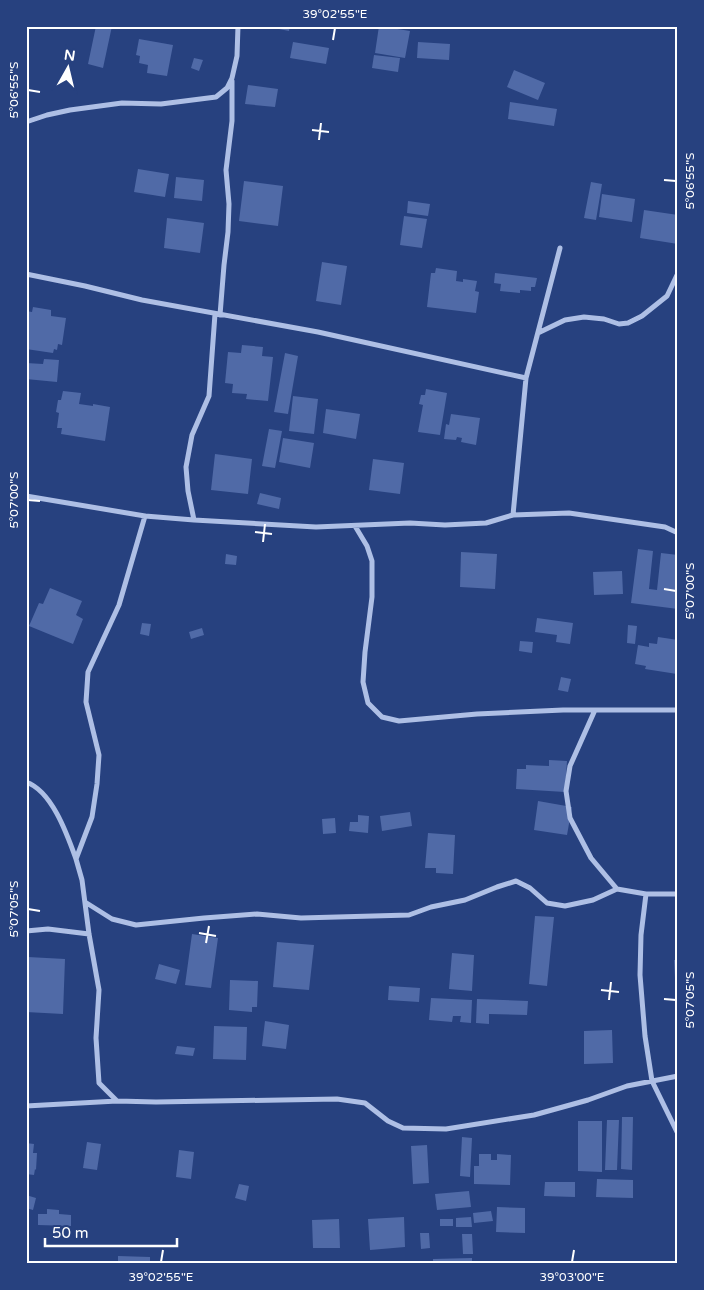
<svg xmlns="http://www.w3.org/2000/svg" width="704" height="1290" font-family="'Varela Round',sans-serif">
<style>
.building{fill:#506aa7}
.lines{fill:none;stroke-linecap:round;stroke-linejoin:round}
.minor{stroke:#aebfe5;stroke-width:5}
.ticks{fill:none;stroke:#fff;stroke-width:2}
.neatline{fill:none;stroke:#fff;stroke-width:2}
.ticks-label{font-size:12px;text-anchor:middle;fill:#fff}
</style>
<rect width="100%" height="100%" fill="#27417f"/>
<!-- building -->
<path class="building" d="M96 26H112L103 68 88 64Z
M269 26H290L289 31 269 27Z
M379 26 410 31 405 58 375 53Z
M139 39 173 45 167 76 147 73 148 65 139 63 140 56 136 55Z
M293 42 329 48 326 64 290 58Z
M418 42 450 44 449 60 417 58Z
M374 55 400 58 398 72 372 68Z
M194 58 203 60 199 71 191 68Z
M514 70 545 83 538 100 507 87Z
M248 85 278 89 275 107 245 104Z
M510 102 557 109 554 126 508 119Z
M138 169 169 174 165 197 134 192Z
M176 177 204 180 202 201 174 198Z
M244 181 283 186 278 226 239 221Z
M591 182 602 184 596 220 584 218Z
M602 194 635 199 632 222 599 217Z
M408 201 430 204 428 216 407 213Z
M644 210 678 215V244L640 238Z
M404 216 427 219 422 248 400 245Z
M167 218 204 223 200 253 164 248Z
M322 262 347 266 341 305 316 301Z
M436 268 457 271 456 281 463 282V279L477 281 475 291 479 292 476 313 427 307 431 273H435Z
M495 273 537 278 535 287H531V291L520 290V293L500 291 501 284 494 283Z
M33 307 51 310V316L66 318 62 345 58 344 57 350 54 349 53 353 26 349V311L32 312Z
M242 345 263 347 262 356 273 357 268 401 246 399 247 394 232 393 233 384 225 383 228 352 241 353Z
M285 353 298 356 288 414 274 412Z
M44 359 59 360 57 382 26 379V363L43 364Z
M426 389 447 393 440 435 418 432 423 405 419 404 421 395H425Z
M63 391 81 393 79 404 93 406V404L110 407 105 441 61 434 62 428H57L59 413 56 412 58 400H61Z
M293 396 318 399 314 434 289 431Z
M326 409 360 414 356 439 323 433Z
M451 414 480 418 476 445 461 442 462 438 457 437 456 440 444 439 446 424 449 425Z
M269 429 282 431 275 468 262 466Z
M283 438 314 443 310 468 279 462Z
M215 454 252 459 248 494 211 490Z
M373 459 404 463 400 494 369 490Z
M260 493 281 498 279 509 257 504Z
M638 549 653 551 649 589 657 590 661 553 678 555V609L631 603Z
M461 552 497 554 495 589 460 587Z
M226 554 237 556 236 565 225 564Z
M622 571 623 594 594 595 593 572Z
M50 588 82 601 76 615 83 619 73 644 29 626 39 603 43 604Z
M537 618 573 623 570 644 556 642 557 635 535 632Z
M142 623 151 624 149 636 140 634Z
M628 625 637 626 635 644 627 643Z
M202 628 204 635 191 639 189 632Z
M658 637 678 640V666L677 674 645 669 646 666 635 664 638 645 649 647V643L657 644Z
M520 641 533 642 532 653 519 651Z
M561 677 571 679 568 692 558 690Z
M549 760 567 761 565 792 516 789 517 769H526V765L549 766Z
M538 801 572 807 567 835 534 830Z
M410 812 412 826 382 831 380 816Z
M358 815 369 816 368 833 349 831 350 822H358Z
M335 818 336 833 323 834 322 819Z
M428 833 455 835 453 874 436 873V868H425Z
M535 916 554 917 547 986 529 984Z
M192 934 218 938 211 988 185 985Z
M277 942 314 945 309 990 273 987Z
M452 953 474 955 472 991 449 989Z
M28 957 65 959 63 1014 26 1012Z
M674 960H678V978H675Z
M159 964 180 970 176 984 155 979Z
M230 980 258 981 257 1007H252V1012L229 1010Z
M389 986 420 988 419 1002 388 1000Z
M431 998 472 1000 471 1023 460 1022 461 1016H453L452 1022 429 1020Z
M477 999 528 1001 527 1015 489 1014V1024L476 1023Z
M265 1021 289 1025 286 1049 262 1046Z
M214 1026 247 1027 246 1060 213 1059Z
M612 1030 613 1063 584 1064V1031Z
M177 1046 195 1048 193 1056 175 1054Z
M622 1117H633L632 1170 621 1169Z
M607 1120H619L617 1170H605Z
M578 1121H602V1172L578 1171Z
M462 1137 472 1138 470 1177 460 1176Z
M87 1142 101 1144 97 1170 83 1168Z
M26 1143 34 1144 33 1153H37L36 1170 35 1169 34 1175 26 1174Z
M427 1145 429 1183 413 1184 411 1146Z
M179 1150 194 1152 191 1179 176 1177Z
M479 1154H491V1160H497V1154L511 1155 510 1185 474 1184V1166H479Z
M597 1179 633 1180V1198L596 1197Z
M545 1182H575V1197L544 1196Z
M239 1184 249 1186 246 1201 235 1198Z
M469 1191 471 1207 437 1210 435 1194Z
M26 1195 36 1198 33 1210 26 1208Z
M497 1207 525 1208V1233L496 1232Z
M47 1209 59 1210V1214L71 1215V1226L38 1225V1214H47Z
M491 1211 493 1221 474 1223 473 1213Z
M404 1217 405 1247 370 1250 368 1219Z
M471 1217 472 1227H456V1218Z
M339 1219 340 1248H313L312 1220Z
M440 1219H453V1226H440Z
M420 1233H429L430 1248 421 1249Z
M462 1234H472L473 1254H463Z
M118 1256 150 1257V1264H118Z
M472 1258V1264H433V1259Z"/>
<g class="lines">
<!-- minor -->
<path class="minor" d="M26 122 47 115 70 110 122 103 161 104 216 97 227 88 232 78 237 56 238 26
M26 274 85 286 142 300 318 332 526 378
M220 315 224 265 228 232 229 204 226 170 232 121V81
M538 333 565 320 584 317 604 319 619 324 628 323 642 316 667 296 678 273
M26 496 145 516 194 520 316 527 410 523 445 525 486 523 513 515 569 513 665 527 678 533
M513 515 526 378 560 248
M194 520 188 491 186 467 192 435 209 396 215 314
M355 526 367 546 372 561V597L365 652 363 682 368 703 382 717 399 721 477 714 563 710H678
M595 710 570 766 566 791 570 818 591 858 617 889 646 894H678
M26 782C52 791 67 834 76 859
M646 894 641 935 640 975 645 1036 652 1081 678 1134
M85 902 112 919 136 925 204 918 257 914 301 918 409 915 431 907 465 900 497 887 516 881 530 888 547 903 565 906 593 900 617 889
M26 931 48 929 89 934
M117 1101 99 1083 96 1038 99 990 89 934 82 880 76 859 92 817 97 784 99 755 86 702 88 672 119 605 145 516
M26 1106 117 1101 156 1102 337 1099 365 1103 388 1121 403 1128 446 1129 534 1115 588 1100 627 1086 678 1076"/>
</g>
<!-- ticks -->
<path class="ticks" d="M333 40 335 28M28 90 40 92M312 130 329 132M319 140 321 123M664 180 676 181M28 500 40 501M255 532 272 534M263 542 265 524M664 589 676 591M28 909 40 911M199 933 216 936M206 943 209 926M601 990 619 992M664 999 676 1000M609 1000 611 982M161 1262 163 1250M572 1262 574 1250"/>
<!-- border -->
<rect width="704" height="1290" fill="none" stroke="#27417f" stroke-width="55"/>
<!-- north arrow -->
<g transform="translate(68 68) rotate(8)" stroke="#27417f" stroke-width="4" paint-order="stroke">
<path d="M0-4L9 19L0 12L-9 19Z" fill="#ffffff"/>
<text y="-8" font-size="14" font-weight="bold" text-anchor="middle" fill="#ffffff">N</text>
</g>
<!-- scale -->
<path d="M45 1238v8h132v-8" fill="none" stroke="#ffffff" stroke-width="2.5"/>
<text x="52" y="1238" font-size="15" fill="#ffffff" stroke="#27417f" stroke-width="4" paint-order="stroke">50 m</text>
<rect x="28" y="28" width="648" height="1234" class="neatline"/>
<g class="ticks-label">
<text x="335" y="18">39°02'55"E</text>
<text transform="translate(14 90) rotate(-90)" y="4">5°06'55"S</text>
<text transform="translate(690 181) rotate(-90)" y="4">5°06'55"S</text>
<text transform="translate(14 500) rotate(-90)" y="4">5°07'00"S</text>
<text transform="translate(690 591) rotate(-90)" y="4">5°07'00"S</text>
<text transform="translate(14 909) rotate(-90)" y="4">5°07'05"S</text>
<text transform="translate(690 1000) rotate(-90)" y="4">5°07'05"S</text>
<text x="161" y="1281">39°02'55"E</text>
<text x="572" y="1281">39°03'00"E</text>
</g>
</svg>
